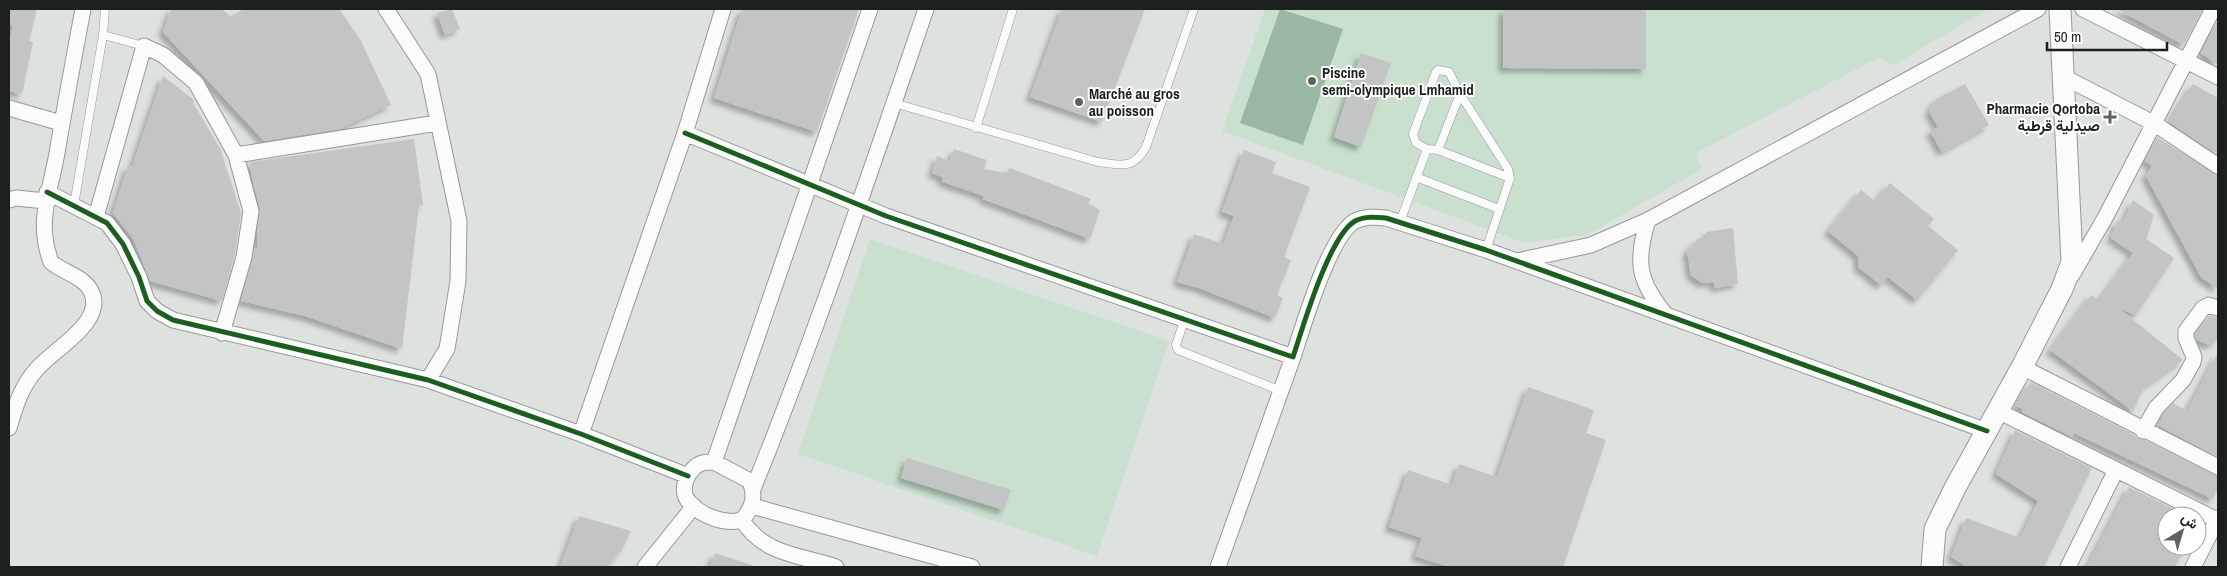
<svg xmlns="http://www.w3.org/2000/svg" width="2227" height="576" font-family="'Archivo Narrow',Vazirmatn,sans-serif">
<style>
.green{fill:#c9e0cf}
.water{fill:#9ab7a1}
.building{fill:#c3c4c4;filter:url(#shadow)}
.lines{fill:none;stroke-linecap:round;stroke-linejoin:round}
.lane-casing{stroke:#969996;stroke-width:9}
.street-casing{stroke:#969996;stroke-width:17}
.secondary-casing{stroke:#969996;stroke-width:23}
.lane{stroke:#fafbfa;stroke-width:8}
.street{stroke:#fafbfa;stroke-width:15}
.secondary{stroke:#fafbfa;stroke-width:21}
.cycleway-casing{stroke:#fff;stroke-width:8}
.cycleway{stroke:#1b5e20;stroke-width:5}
.poi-dot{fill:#606461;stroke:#fff;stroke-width:2}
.labels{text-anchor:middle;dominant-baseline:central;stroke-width:4;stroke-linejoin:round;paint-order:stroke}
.poi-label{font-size:15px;font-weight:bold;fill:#1c201d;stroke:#fff;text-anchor:start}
</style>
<defs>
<filter id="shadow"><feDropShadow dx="-4.5" dy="4.5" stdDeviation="2.5" flood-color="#0004"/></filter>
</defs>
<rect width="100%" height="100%" fill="#dde2de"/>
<!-- green -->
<path class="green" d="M1265 9H1988L1894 65 1878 58 1696 153 1702 169 1587 235 1525 243 1222 131Z
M870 239 1169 341 1097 556 798 454Z"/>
<!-- water -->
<path class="water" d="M1280 9 1343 29 1303 145 1240 123Z"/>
<!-- building -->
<path class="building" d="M9 9H37L29 41 33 42 22 94 9 91V45L13 25 9 24Z
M171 9H222L231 17 244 9H339L360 39 391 105 339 129 264 141 163 32Z
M452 9 460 29 445 35 437 13Z
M742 9H859L817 132 714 98Z
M1062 9H1145L1102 122 1030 97Z
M1503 9H1646V69L1503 68Z
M2117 9H2203L2185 42 2182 44Z
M2218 19V65L2201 53Z
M1361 53 1391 63 1361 147 1334 137Z
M163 76 194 100 193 103 220 148 241 213 235 255 222 301 150 281 134 240 113 213 128 166 132 167Z
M1965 84 1989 125 1942 152 1930 131 1938 127 1929 111 1935 100Z
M2193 84 2218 98V155L2169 122Z
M2157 137 2218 175V289L2201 277 2146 176 2152 166 2145 161Z
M414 139 423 205H419L402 349 305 316 241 301 255 249 258 248 257 234 260 209 252 178 250 162Z
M954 149 987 160 984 169 1006 173 1010 168 1091 199 1088 203 1100 210 1090 239 983 199 984 196 943 182 942 177 932 173 937 156 950 161Z
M1244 150 1276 162 1272 173 1310 187 1284 257 1291 260 1277 295 1283 298 1275 318 1199 288 1177 282 1194 234 1223 244 1234 216 1222 212Z
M1890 183 1934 219 1928 226 1958 250 1917 300 1888 277 1881 285 1858 267V256L1828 231 1861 190 1875 201Z
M2133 200 2154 215 2146 239 2174 258 2136 315 2120 309 2183 360 2144 387 2133 411 2050 350 2091 295 2099 300 2133 253 2111 238 2118 220 2123 223Z
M1733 228 1738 284 1715 288 1714 282 1702 283 1691 275 1687 251 1698 239 1707 238 1706 232Z
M2210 315 2218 318V339L2209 345 2197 340 2195 336Z
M2218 352V457L2159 426 2165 413 2173 403 2187 411Z
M2031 382 2135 435 2139 439 2145 440 2218 476V487L2213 499 2074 433 2072 437 2022 412 2023 409 2016 406Z
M1528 387 1594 410 1586 433 1606 440 1563 567H1449L1415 556 1422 538 1389 527 1408 470 1452 485 1459 464 1497 477Z
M2015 430 2092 468 2044 567H1968L1951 557 1966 518 2020 538 2038 501 1996 474Z
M907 458 1011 490 1004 510 901 478Z
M2129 487 2188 516H2167V546H2187L2175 567H2087Z
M579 516 631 531 621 551 607 567H560Z
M715 553 752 565 751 567H710Z"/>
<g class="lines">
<defs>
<path id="lane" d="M103 35 144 46
M894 103 1098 162C1122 165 1133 170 1146 147L1194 9
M976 128 1013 9
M1427 149 1416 143 1413 134 1436 72 1438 70 1449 72 1460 94 1508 169 1510 178 1486 250
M1438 150 1510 178
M1416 177 1499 209
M74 205 103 35 105 9
M1400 222 1427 149 1438 150 1460 94
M1184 321 1176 345 1178 350 1281 391"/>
<path id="street" d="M386 9 428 74 459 221 458 281 447 349 428 380
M2083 9 2218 77
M2064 77 2155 124 2218 166
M9 108 61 123
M685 133 886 216 1293 357C1303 327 1329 236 1355 221 1365 216 1376 217 1386 218L1486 250 1987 431
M236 155 437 123
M47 192 107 223 123 244 139 277 147 301 157 311 173 320 428 380 581 434 688 476
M9 200 16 198 46 201
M96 217 144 46 163 55 196 83 236 155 251 211 244 257 222 333
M1648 220C1635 262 1638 281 1666 315
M1517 261 1591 245 1648 220 2038 9
M2072 275 2106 216 2213 9
M2022 367 2218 467
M1998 411 2217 520
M9 428C15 407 21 387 36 370 52 350 107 322 91 291 83 276 64 273 51 262 36 222 50 193 57 153 65 105 74 57 83 9
M2143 431 2156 408 2183 380 2193 362 2194 357 2186 338V331L2203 308 2209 305 2218 308
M581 434 685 133 723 9
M714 462 870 9
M714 462 750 481C756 496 753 508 742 520 725 525 701 516 689 502 678 490 688 468 702 463 706 462 711 462 714 462Z
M753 489C817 331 871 170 926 9
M752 506 972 567
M742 520C764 555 800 555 836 567
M645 567 694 506
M1218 567 1293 357
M2068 567 2116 470
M2193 567 2218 518"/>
<path id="secondary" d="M1932 567 1935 529 1955 488 2022 367 2062 289 2072 262 2060 9"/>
</defs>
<!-- lane casing -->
<use href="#lane" class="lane-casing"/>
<!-- street casing -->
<use href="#street" class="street-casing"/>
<!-- secondary casing -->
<use href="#secondary" class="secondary-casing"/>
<!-- lane -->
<use href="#lane" class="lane"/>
<!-- street -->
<use href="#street" class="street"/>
<!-- secondary -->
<use href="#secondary" class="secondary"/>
<defs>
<path id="cycleway" d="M685 133 886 216 1293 357C1303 327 1329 236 1355 221 1365 216 1376 217 1386 218L1486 250 1987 431
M47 192 107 223 123 244 139 277 147 301 157 311 173 320 428 380 581 434 688 476"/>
</defs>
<!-- cycleway casing -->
<use href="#cycleway" class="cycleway-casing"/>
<!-- cycleway -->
<use href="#cycleway" class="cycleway"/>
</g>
<!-- markers -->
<g class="poi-dot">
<circle cx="1312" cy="81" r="5"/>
<circle cx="1079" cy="102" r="5"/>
<path d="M2107.5 109.5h5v5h5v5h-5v5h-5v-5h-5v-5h5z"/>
</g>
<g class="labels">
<!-- poi labels -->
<g class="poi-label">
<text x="1322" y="72">Piscine<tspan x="1322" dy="17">semi-olympique Lmhamid</tspan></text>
<text x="1089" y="93">Marché au gros<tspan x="1089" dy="17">au poisson</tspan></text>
<text x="2100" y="108" text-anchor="end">Pharmacie Qortoba<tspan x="2100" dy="17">صيدلية قرطبة</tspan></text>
</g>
</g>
<!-- border -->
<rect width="2227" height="576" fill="none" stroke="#1c201d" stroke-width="20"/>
<!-- north arrow -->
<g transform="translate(2182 531) rotate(38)"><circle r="24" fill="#ffffff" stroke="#a4a6a5"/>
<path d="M0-4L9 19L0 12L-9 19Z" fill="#606461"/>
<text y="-8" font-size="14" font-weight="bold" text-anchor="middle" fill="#1c201d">ش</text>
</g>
<!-- scale -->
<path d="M2047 42v8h120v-8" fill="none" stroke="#1c201d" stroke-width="2.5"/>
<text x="2054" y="42" font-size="15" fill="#1c201d" stroke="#ffffff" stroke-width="4" paint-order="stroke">50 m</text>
</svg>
